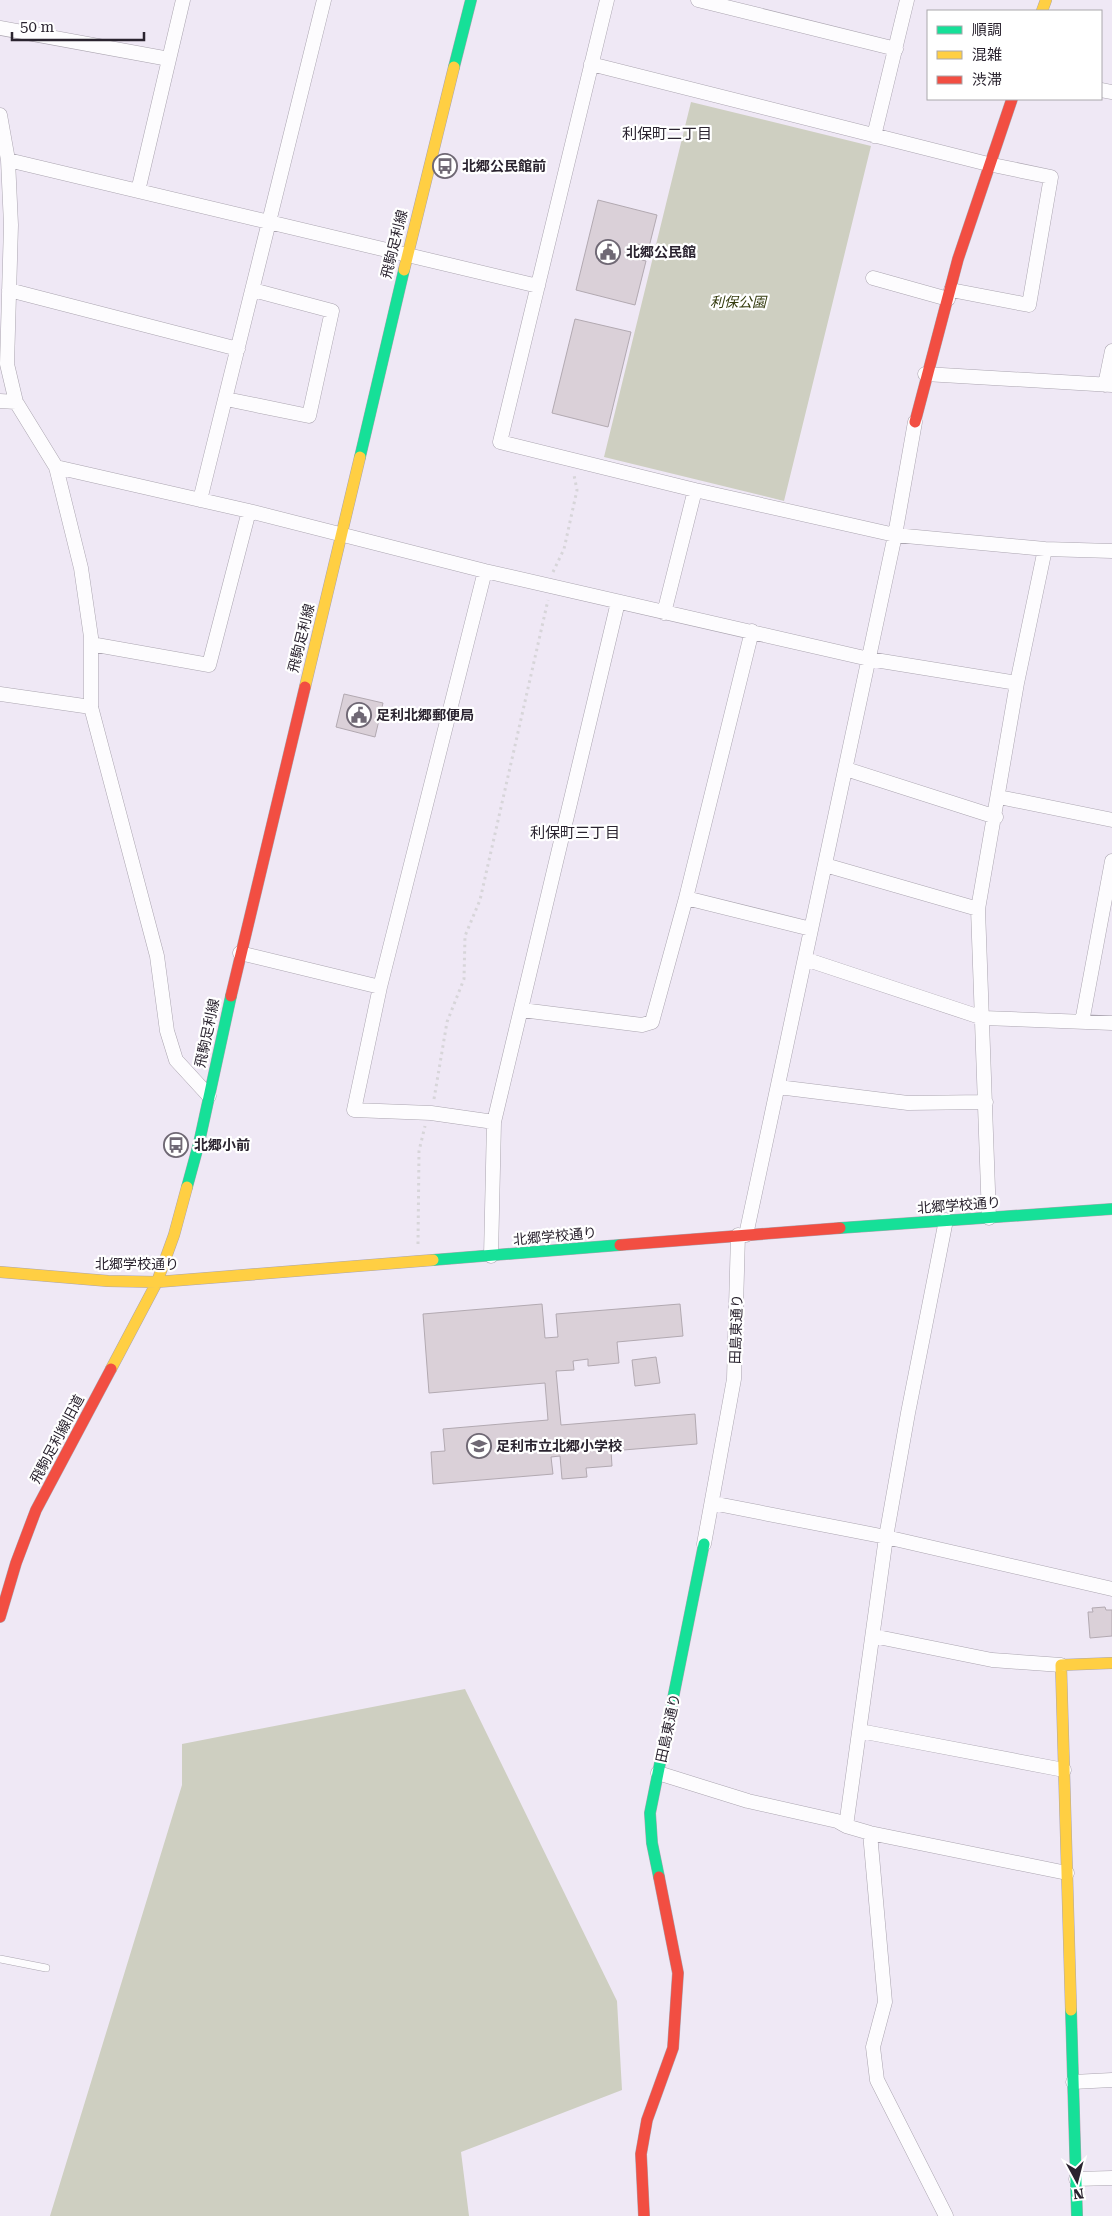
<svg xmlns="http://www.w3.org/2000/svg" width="1112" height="2216" font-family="'Roboto Serif','Noto Sans JP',serif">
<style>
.green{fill:#cecfc1}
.building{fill:#dad0d8;stroke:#b2a9b1}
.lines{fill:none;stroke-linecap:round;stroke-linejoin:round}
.lane-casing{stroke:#aba5b0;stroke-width:8}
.street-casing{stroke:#aba5b0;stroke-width:15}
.fast-casing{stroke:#aba5b0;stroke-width:12}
.slow-casing{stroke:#aba5b0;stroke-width:12}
.jam-casing{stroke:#aba5b0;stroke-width:12}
.path{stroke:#d7d5d9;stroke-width:3;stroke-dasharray:2.5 4;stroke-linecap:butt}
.lane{stroke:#fdfcfe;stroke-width:7}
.street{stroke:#fdfcfe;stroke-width:14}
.fast{stroke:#16e098;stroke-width:11}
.slow{stroke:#ffcf43;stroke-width:11}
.jam{stroke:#f24e42;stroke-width:11}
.labels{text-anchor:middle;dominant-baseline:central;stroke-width:4.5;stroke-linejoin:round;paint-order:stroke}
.poi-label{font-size:14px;font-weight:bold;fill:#2a232f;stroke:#fff;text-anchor:start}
.street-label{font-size:14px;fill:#2a232f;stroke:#fff}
.park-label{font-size:14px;font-style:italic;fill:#343b0e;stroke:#fff}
.neighbourhood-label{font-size:15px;fill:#2a232f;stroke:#fff}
</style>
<rect width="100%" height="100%" fill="#efe8f5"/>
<!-- green -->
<path class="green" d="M691 102 871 146 784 501 604 457Z
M465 1689 617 2001 622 2090 461 2152 469 2216H50L182 1785V1744Z"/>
<!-- building -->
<path class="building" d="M598 200 657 215 649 247 634 243 630 257 646 261 635 305 576 290Z
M575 319 631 332 608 427 552 413Z
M344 694 383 703 375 737 336 727Z
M542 1304 545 1338 558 1337 556 1314 680 1304 683 1336 617 1342 619 1363 588 1366V1359L573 1361 574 1370 556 1371 561 1425 695 1414 697 1444 611 1451 612 1466 586 1468 587 1477 562 1479 560 1456 551 1457 553 1474 433 1484 431 1452 445 1451 443 1429 548 1420 545 1383 429 1393 423 1314Z
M656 1357 660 1383 635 1386 632 1360Z
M1105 1607 1106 1610H1112V1636L1090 1638 1088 1612H1093L1092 1608Z"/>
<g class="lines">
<defs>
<path id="lane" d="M0 1959 46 1968"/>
<path id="street" d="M607 0 500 442 695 490 895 535 1045 549 1112 551
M698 0 896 49
M0 28 169 59
M591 64 988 164 1051 177 1029 305 951 290
M1101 90 1112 92
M0 115 8 160 11 225 7 364 16 402 56 467 81 568 91 637V707L157 956 167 1031 176 1060 209 1096
M874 136 907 0
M8 160 538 286
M138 191 183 0
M873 278 948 299
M9 290 238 349
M925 374 1112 385
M1105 385 1112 351
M226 399 309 416 332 311 253 290
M0 401 16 402
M56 467 249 511 485 571 869 659 1017 683
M200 500 324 0
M485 571 380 987 354 1110 431 1113 494 1122
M664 613 695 490
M91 644 209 665 249 511
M0 694 91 707
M846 769 996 817
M999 797 1112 820
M825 865 978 909
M686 898 811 929
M240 953 380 987
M805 959 983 1018 1112 1023
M522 1010 642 1025 652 1022 686 898 752 631
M1082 1022 1112 861
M778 1087 908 1103 986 1102
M989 1218 978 909 1017 683 1045 549
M746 1235 895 535 915 422
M491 1256 494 1122 618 602
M712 1503 886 1537 1112 1589
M704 1544 734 1379 738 1235
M873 1636 992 1660 1061 1665
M860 1731 1064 1770
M658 1773 748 1801 837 1821 846 1826 870 1833 1067 1873
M846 1826 886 1537 908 1413 946 1220
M870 1833 885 2002 873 2047 877 2080 946 2216
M1073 2082 1112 2080
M1076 2179 1112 2178"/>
<path id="fast" d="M454 67 471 0
M360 457 404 270
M187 1187 199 1143 231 996
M840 1228 1112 1209
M433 1260 620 1245
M659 1877 652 1843 650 1813 704 1544
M1071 2010 1077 2216"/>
<path id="slow" d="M1042 11 1046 0
M404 270 454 67
M305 687 360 457
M0 1272 108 1281 157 1282 433 1260
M111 1369 157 1282 174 1235 187 1187
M1071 2010 1061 1665 1112 1663"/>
<path id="jam" d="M915 422 958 259 1012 99
M231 996 305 687
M620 1245 840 1228
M0 1617 16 1563 36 1510 111 1369
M644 2216 641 2154 647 2120 673 2048 678 1973 659 1877"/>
</defs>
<!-- lane casing -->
<use href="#lane" class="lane-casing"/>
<!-- street casing -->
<use href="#street" class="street-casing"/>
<!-- fast casing -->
<use href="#fast" class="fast-casing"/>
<!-- slow casing -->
<use href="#slow" class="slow-casing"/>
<!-- jam casing -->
<use href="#jam" class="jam-casing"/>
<!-- path -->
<path class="path" d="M553 572 564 549 577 490 574 475
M434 1099 447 1022 464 979 465 936 480 900 548 600
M418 1244 419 1151 425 1126"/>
<!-- lane -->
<use href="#lane" class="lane"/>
<!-- street -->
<use href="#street" class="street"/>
<!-- fast -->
<use href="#fast" class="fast"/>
<!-- slow -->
<use href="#slow" class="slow"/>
<!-- jam -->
<use href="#jam" class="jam"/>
</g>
<!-- icons -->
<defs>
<symbol id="bus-ring" viewBox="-11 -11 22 22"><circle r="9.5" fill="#fff" stroke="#6f6874" stroke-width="1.5"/><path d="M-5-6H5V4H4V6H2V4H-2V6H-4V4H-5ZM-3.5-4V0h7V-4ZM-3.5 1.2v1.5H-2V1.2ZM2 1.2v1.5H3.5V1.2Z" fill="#6f6874"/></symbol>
<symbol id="civic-ring" viewBox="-11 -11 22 22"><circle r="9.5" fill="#fff" stroke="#6f6874" stroke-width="1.5"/><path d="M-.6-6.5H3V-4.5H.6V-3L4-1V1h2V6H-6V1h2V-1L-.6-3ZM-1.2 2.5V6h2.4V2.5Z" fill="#6f6874"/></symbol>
<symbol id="school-ring" viewBox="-11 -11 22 22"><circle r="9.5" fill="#fff" stroke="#6f6874" stroke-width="1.5"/><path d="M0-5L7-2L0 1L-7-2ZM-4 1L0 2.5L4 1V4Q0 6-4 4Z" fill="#6f6874"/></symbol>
</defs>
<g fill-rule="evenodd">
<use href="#bus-ring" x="431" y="152" width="28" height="28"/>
<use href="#civic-ring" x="594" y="238" width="28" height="28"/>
<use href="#civic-ring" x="345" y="701" width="28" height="28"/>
<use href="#bus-ring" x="162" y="1131" width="28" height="28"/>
<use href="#school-ring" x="465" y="1432" width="28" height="28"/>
</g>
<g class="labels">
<!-- poi labels -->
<g class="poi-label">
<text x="462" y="166">北郷公民館前</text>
<text x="626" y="252">北郷公民館</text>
<text x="376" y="715">足利北郷郵便局</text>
<text x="194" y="1145">北郷小前</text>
<text x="496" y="1446">足利市立北郷小学校</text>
</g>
<!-- street labels -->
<g class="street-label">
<text transform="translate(394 244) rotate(-76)">飛駒足利線</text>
<text transform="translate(301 638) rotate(-76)">飛駒足利線</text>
<text transform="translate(207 1033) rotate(-78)">飛駒足利線</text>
<text transform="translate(959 1205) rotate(-4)">北郷学校通り</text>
<text transform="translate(555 1236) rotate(-5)">北郷学校通り</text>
<text x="137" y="1264">北郷学校通り</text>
<text transform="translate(736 1329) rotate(-88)">田島東通り</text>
<text transform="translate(57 1439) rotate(-62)">飛駒足利線旧道</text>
<text transform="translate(668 1728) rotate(-78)">田島東通り</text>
</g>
<!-- park labels -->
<g class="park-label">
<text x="738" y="302">利保公園</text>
</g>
<!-- neighbourhood labels -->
<g class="neighbourhood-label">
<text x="667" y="134">利保町二丁目</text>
<text x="575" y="833">利保町三丁目</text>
</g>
</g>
<!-- legend -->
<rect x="927" y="10" width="175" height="90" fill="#ffffff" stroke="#aaa7ac"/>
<rect x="937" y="26" width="25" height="8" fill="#16e098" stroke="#aaa7ac"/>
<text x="972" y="35" font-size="15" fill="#2a232f">順調</text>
<rect x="937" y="51" width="25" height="8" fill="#ffcf43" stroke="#aaa7ac"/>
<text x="972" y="60" font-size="15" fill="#2a232f">混雑</text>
<rect x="937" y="76" width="25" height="8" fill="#f24e42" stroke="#aaa7ac"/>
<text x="972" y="85" font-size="15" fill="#2a232f">渋滞</text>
<!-- north arrow -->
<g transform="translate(1077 2181) rotate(173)" stroke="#ffffff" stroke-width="4" paint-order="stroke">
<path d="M0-4L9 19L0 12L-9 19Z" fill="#2a232f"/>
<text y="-8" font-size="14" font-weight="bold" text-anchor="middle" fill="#2a232f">N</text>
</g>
<!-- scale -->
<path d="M12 32v8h132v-8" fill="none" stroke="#2a232f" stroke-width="2.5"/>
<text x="20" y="32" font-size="15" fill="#2a232f" stroke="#ffffff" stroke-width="4" paint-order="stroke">50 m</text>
</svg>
